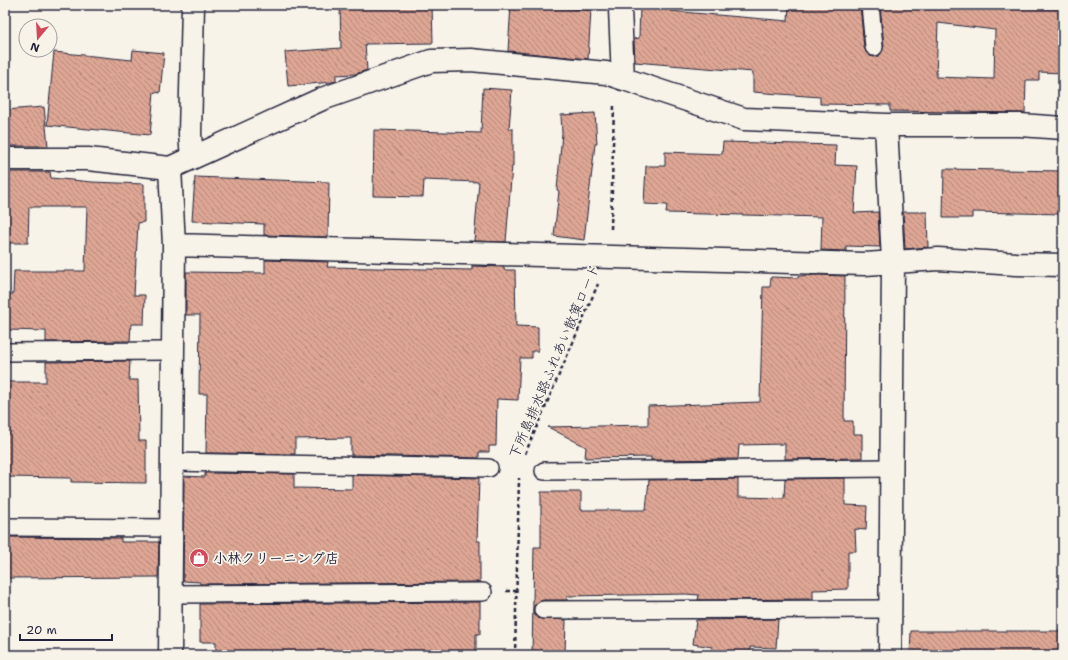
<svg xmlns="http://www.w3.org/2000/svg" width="1068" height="660" font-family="'Shantell Sans','Klee One',sans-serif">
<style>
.building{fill:url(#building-back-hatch);stroke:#22223b;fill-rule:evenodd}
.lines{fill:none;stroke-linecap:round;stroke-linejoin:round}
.service-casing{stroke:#22223b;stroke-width:20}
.minor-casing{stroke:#22223b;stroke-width:25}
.path{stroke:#22223b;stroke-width:2.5;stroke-dasharray:4 3;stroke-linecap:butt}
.service{stroke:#f7f3e8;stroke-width:17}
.minor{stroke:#f7f3e8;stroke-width:22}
.labels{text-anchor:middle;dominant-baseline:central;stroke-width:3.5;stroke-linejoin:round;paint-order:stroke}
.street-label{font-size:14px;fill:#22223b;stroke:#f7f3e8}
.poi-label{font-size:14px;font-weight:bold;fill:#22223b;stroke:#f7f3e8;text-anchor:start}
</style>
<defs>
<pattern id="building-back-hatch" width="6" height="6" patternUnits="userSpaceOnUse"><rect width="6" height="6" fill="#dda694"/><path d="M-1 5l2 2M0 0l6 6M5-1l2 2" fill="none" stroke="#b3877a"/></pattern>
</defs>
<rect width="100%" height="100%" fill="#f7f3e8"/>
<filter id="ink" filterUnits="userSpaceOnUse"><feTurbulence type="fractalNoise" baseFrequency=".025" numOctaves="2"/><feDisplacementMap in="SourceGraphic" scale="8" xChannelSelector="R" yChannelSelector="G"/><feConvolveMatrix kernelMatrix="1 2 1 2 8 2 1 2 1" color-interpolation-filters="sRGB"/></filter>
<g filter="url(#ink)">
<!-- building -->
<path class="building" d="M340 5H432L433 43 365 44 367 70 355 74 336 75V81L332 82 288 86 285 52 341 48Z
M511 5 591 10 588 59 508 51Z
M640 5H670V11L788 21 789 5H860L864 48 870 56 875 57 880 55 884 46 880 5H986L1063 9V73L1039 72V80H1026L1025 113 890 111V105L820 104V97L753 92V72L635 62 634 39 639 38ZM938 23 995 30 994 79 936 77Z
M133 50 164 53 160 93 154 92 150 135 47 125 54 52 132 60Z
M483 88 512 90 509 129H513V166H512L506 242 474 241 479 182 424 180 423 197 373 196 374 130 481 133Z
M44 107 48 146H5V110Z
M595 113 597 144H595L584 240 554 236 559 191 557 190 562 133 561 115Z
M723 142 836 145 835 165 857 166 854 213 878 212 880 247 846 246V251L821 250 822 217 666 213 667 205 644 204 646 166H665V152L722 154Z
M944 169 1063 171V214L972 212V218H943Z
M5 172H50L51 178 92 182 144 184V222L138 223 134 295H145L144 324H131L130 341 46 342V331L6 330V294H13L14 271H85L87 207H29L28 243H5Z
M195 177 329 182 328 237 264 235V224L192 221Z
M903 212H927L928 247 905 249Z
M265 260 328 262 327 267 472 270V266L504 267V270H515L516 326 538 327V351H532V358H520L518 400 497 399 496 446H489V452H479V458L351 455V438L295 439V454L206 453 207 394H199L200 315H186V272L265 273Z
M820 275 845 276 844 421H853V434H862V458L785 459V444L739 445 738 459 651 460V457L585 458 586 447 548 427 648 425V406L760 402 763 287H770L771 277 798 278V276Z
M130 361 129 380H138L139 441H146V483L71 482V478L5 477V444H7V382H46V362Z
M205 473 294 474V488L352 489V475L479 478 477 541H480V582L200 584V582L183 581 184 476 205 477Z
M845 478V505L867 506 866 530 855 529 856 551H848V589L813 590V599L698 600 699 595 686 594 567 596V600H543L535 605 533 610 538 618 566 620 565 655H532L534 547H541V492H581V510H646L649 480 738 479V497L784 498 785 479Z
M5 537 121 538V542H159L158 577 5 578Z
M480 602V634H476V654L329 653V655H278L216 653V642H200V604Z
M778 619 776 648 750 647V655H712V647L693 644 696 620Z
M911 631H1063V655H910Z"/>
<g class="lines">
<defs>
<path id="service" d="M870 5 874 47
M5 352 173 351
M172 462 489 468
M544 471 892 468
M5 527 172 528
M170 594 483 592
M543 610 891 609"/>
<path id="minor" d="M622 5 620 9 623 79
M886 125 893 261 890 655
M192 158 190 134 193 5
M5 159H88L170 168 322 99 431 61 471 60 606 73 744 119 886 125H1020L1063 128
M174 245 865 264 938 259 1016 264 1063 265
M170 655 174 245 170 168"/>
</defs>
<!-- service casing -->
<use href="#service" class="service-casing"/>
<!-- minor casing -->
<use href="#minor" class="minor-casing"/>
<!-- path -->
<path class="path" d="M611 229 614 104
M525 454 598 284
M506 591H516
M515 655 519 478"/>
<!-- service -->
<use href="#service" class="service"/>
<!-- minor -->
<use href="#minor" class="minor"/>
</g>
</g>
<!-- icons -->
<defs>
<symbol id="shop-disc" viewBox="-11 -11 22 22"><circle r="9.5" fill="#d1495b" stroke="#f7f3e8"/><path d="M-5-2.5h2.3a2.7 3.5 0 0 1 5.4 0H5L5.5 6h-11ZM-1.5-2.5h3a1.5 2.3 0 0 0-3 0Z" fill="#fff"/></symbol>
</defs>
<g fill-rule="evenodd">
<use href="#shop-disc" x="188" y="547" width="22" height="22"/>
</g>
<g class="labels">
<!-- street labels -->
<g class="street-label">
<text transform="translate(554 361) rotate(-67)">下所島排水路ふれあい散策ロード</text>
</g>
<!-- poi labels -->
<g class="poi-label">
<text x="213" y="558">小林クリーニング店</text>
</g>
</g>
<!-- margin -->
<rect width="1068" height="660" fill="none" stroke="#f7f3e8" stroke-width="20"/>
<rect x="10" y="10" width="1048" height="640" fill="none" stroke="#22223b" stroke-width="1.5" filter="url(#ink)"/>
<!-- north arrow -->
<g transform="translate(38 38) rotate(198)"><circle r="19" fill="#f7f3e8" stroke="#a29fa3"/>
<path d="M0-3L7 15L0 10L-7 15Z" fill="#d1495b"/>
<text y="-6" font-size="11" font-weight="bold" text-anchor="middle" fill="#22223b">N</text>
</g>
<!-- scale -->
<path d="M20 634v6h92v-6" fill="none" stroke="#22223b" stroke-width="2"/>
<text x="26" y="634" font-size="12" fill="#22223b" stroke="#f7f3e8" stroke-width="3" paint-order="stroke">20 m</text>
</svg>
